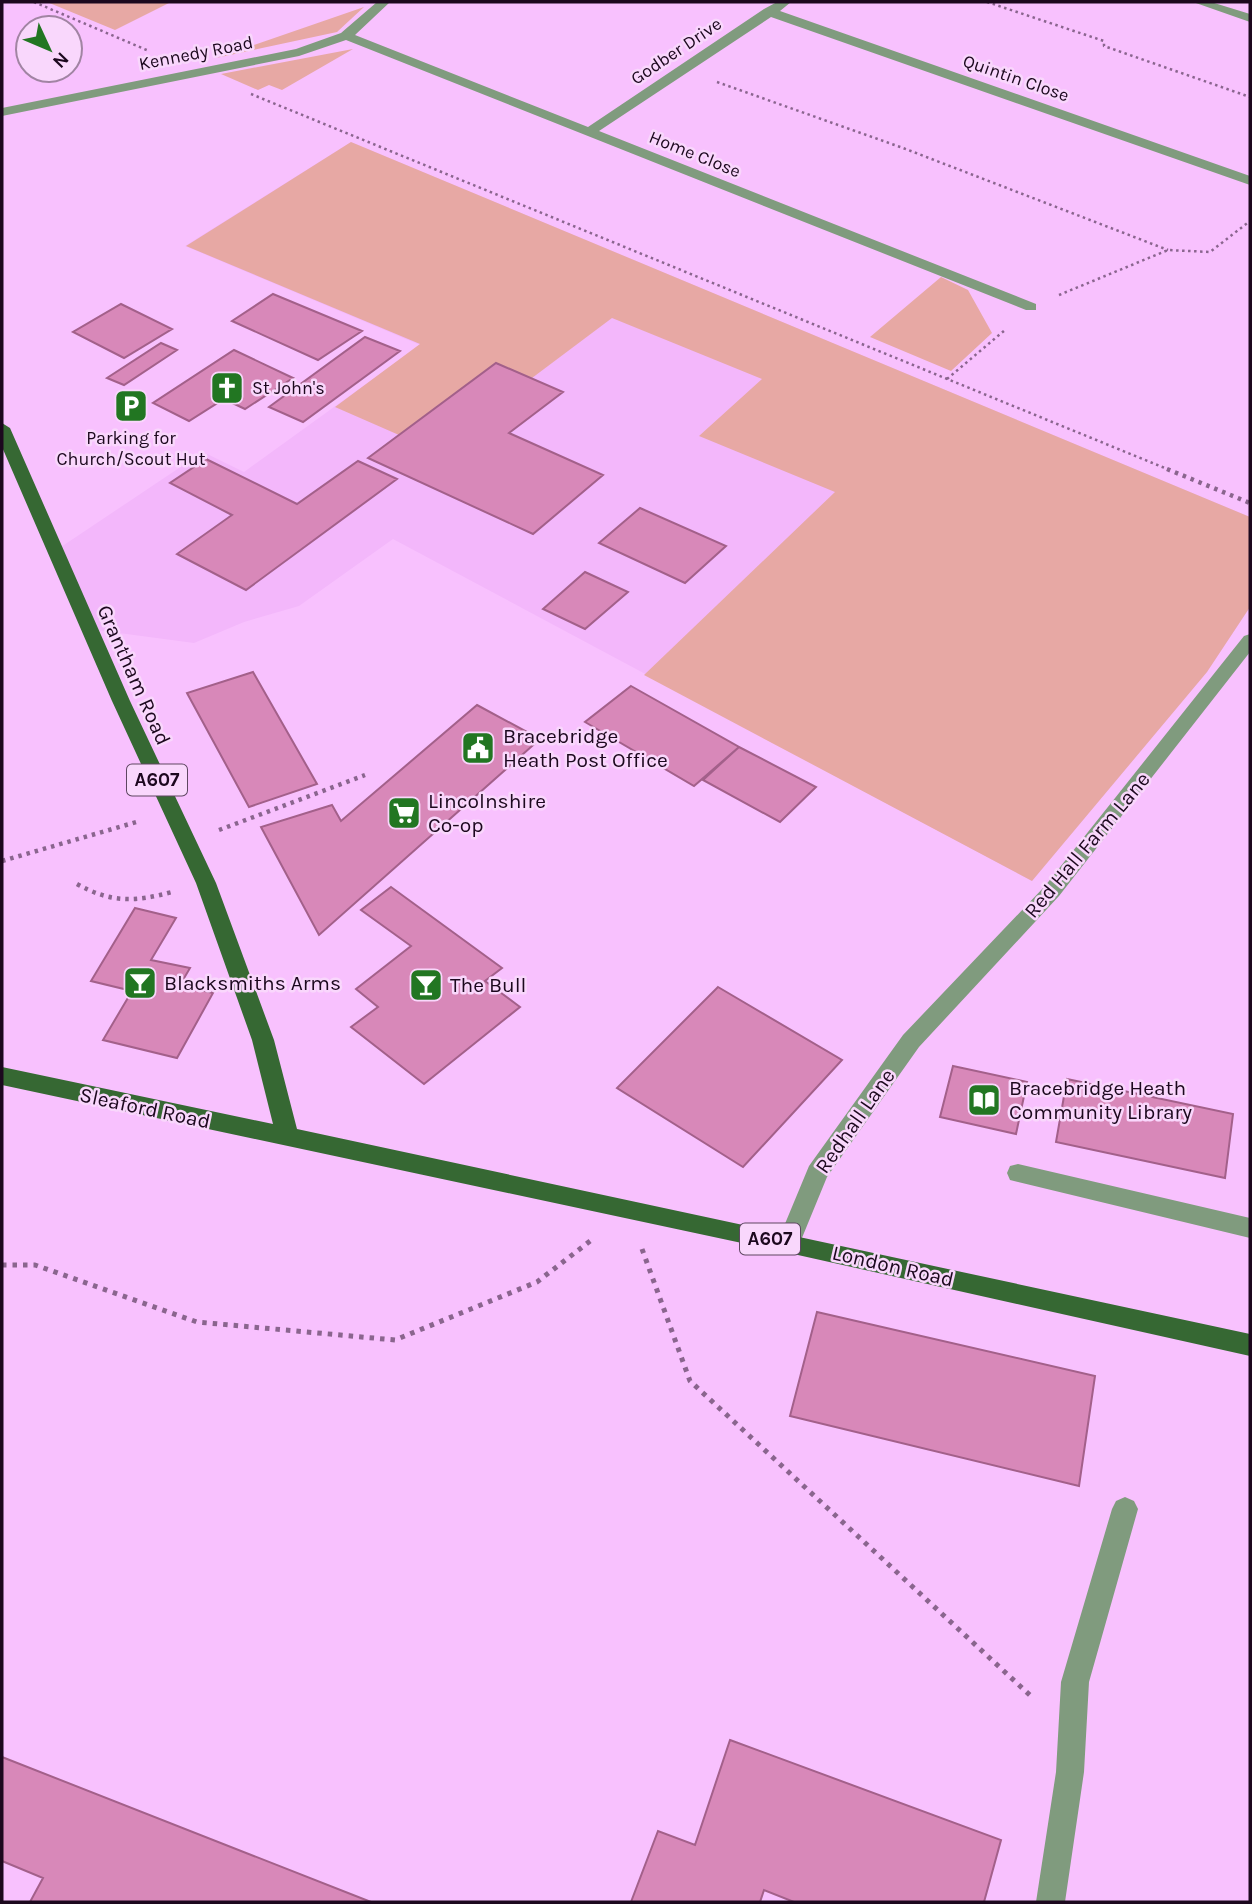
<svg xmlns="http://www.w3.org/2000/svg" width="1252" height="1904" font-family="Karla,sans-serif">
<style>
.built{fill:#f3b7fb}
.green{fill:#e7a8a4}
.building{fill:#d888b9;stroke:#a3608a;stroke-width:2}
.lines{fill:none;stroke-linecap:round;stroke-linejoin:round}
.path-far2{stroke:#8a658e;stroke-width:2.5;stroke-dasharray:2.5 3.5;stroke-linecap:butt}
.path-far1{stroke:#8a658e;stroke-width:4.5;stroke-dasharray:3.5 5;stroke-linecap:butt}
.path{stroke:#8a658e;stroke-width:5;stroke-dasharray:4.5 6;stroke-linecap:butt}
.lane{fill:#809b7e;fill-rule:evenodd}
.street{fill:#809b7e;fill-rule:evenodd}
.primary{fill:#366833;fill-rule:evenodd}
.labels{text-anchor:middle;dominant-baseline:central;stroke-width:5;stroke-linejoin:round;paint-order:stroke}
.far-street-label{font-size:18px;fill:#1c081e;stroke:#f9d7fc}
.far-poi-label{font-size:18px;fill:#1c081e;stroke:#f9d7fc;text-anchor:start}
.shield{fill:#f9d7fc;stroke:#5e4661;stroke-width:2}
.shield-label{font-size:19px;font-weight:bold;fill:#1c081e}
.street-label{font-size:21px;fill:#1c081e;stroke:#f9d7fc}
.poi-label{font-size:21px;fill:#1c081e;stroke:#f9d7fc;text-anchor:start}
</style>
<rect width="100%" height="100%" fill="#f8c1fe"/>
<!-- built -->
<path class="built" d="M351 142 1250 517V607L1207 672 1032 881 393 539 299 606 244 622 194 643 89 629 55 551 203 452 244 472 420 345 185 246Z"/>
<!-- green -->
<path class="green" d="M47 2H171L115 30Z
M364 7 337 32 216 58Z
M353 49 282 90 269 85 258 90 221 74Z
M351 142 1250 517V607L1207 672 1032 881 644 675 835 492 699 436 762 379 612 318 532 378 496 363 399 435 335 407 420 344 186 246Z
M941 277 968 290 992 333 951 371 870 337Z"/>
<!-- building -->
<path class="building" d="M273 294 362 331 318 360 232 321Z
M121 304 172 329 124 358 73 332Z
M365 337 400 351 303 422 269 407Z
M161 343 177 350 124 385 107 378Z
M234 350 293 378 245 409 224 399 189 421 153 403Z
M496 363 563 392 509 433 603 475 533 534 368 458Z
M206 459 297 504 358 461 397 479 246 590 177 554 232 515 170 483Z
M640 508 726 546 685 583 599 543Z
M585 572 628 592 585 629 543 609Z
M253 672 317 784 249 807 187 693Z
M631 686 739 747 694 786 585 722Z
M477 705 540 739 319 935 261 827 332 805 341 821Z
M739 747 816 787 780 822 703 780Z
M391 887 502 968 485 981 520 1007 424 1084 351 1027 378 1007 356 989 411 946 361 910Z
M135 908 176 918 151 960 190 968 180 985 213 993 177 1058 103 1040 132 991 91 981Z
M718 987 842 1060 743 1167 617 1088Z
M953 1066 1027 1082 1016 1134 940 1117Z
M1067 1079 1233 1114 1225 1178 1056 1142Z
M817 1312 1095 1376 1079 1486 790 1416Z
M730 1740 1001 1840 984 1902H794L764 1890 760 1902H631L658 1831 695 1845Z
M2 1757 371 1902H30L43 1878 2 1861Z"/>
<g class="lines">
<!-- path-far2 -->
<path class="path-far2" d="M34 2 149 51
M987 2 1104 41V46L1250 97
M717 82 903 148 1168 250
M251 94 1172 471
M1059 295 1168 250 1210 252 1250 221
M947 379 1005 330"/>
<!-- path-far1 -->
<path class="path-far1" d="M1167 469 1250 503
M219 830 365 775
M2 861 140 821
M77 884C111 903 135 902 172 892"/>
<!-- path -->
<path class="path" d="M642 1249 690 1381 1033 1698
M2 1265H35L197 1322 395 1340 537 1282 594 1238"/>
<!-- lane -->
<path class="lane" d="M1250 634V652L1059 896 919 1047 827 1177 797 1250 789 1253 781 1250 777 1243 809 1166 903 1035 1045 886 1244 636Z
M1018 1164 1250 1218V1238L1010 1180 1007 1173 1010 1166Z
M1125 1497 1134 1501 1138 1509 1089 1682 1084 1772 1065 1902H1036L1056 1772 1061 1682 1112 1509 1116 1501Z"/>
<!-- street -->
<path class="street" d="M377 2H390L355 35 588 127 764 9 777 2H791L780 11 1250 176V185L771 17 599 131 1036 304V310H1026L346 40 299 56 2 116V108L296 49 341 33Z
M1193 2H1211L1250 14V22Z"/>
<!-- primary -->
<path class="primary" d="M2 423 10 428 130 701 216 883 274 1040 297 1129 1250 1334V1356L789 1253 2 1085V1067L273 1124 252 1040 196 883 112 701 2 447Z"/>
</g>
<!-- icons -->
<defs>
<symbol id="church-square" viewBox="-11 -11 22 22"><rect x="-9" y="-9" width="18" height="18" rx="4" fill="#227622" stroke="#f9d7fc"/><path d="M-1.2-6h2.4v3.5h3.3v2.4h-3.3V6h-2.4V-.1h-3.3v-2.4h3.3Z" fill="#fff"/></symbol>
<symbol id="parking-square" viewBox="-11 -11 22 22"><rect x="-9" y="-9" width="18" height="18" rx="4" fill="#227622" stroke="#f9d7fc"/><path d="M-3.5-5.5H1a3.5 3.5 0 0 1 0 7H-1V5.5H-3.5ZM-1-3.4V-.6H.8a1.4 1.4 0 0 0 0-2.8Z" fill="#fff"/></symbol>
<symbol id="civic-square" viewBox="-11 -11 22 22"><rect x="-9" y="-9" width="18" height="18" rx="4" fill="#227622" stroke="#f9d7fc"/><path d="M-.6-6.5H3V-4.5H.6V-3L4-1V1h2V6H-6V1h2V-1L-.6-3ZM-1.2 2.5V6h2.4V2.5Z" fill="#fff"/></symbol>
<symbol id="supermarket-square" viewBox="-11 -11 22 22"><rect x="-9" y="-9" width="18" height="18" rx="4" fill="#227622" stroke="#f9d7fc"/><path d="M-6-5.5h2.5l.6 2H6L4.5 2H-2.5L-4.4-4H-6ZM-1.5 3.2a1.3 1.3 0 1 0 .1 0ZM3 3.2a1.3 1.3 0 1 0 .1 0Z" fill="#fff"/></symbol>
<symbol id="bar-square" viewBox="-11 -11 22 22"><rect x="-9" y="-9" width="18" height="18" rx="4" fill="#227622" stroke="#f9d7fc"/><path d="M-6-5H6L.8 .8V4.5H3.5V6h-7V4.5H-.8V.8Z" fill="#fff"/></symbol>
<symbol id="library-square" viewBox="-11 -11 22 22"><rect x="-9" y="-9" width="18" height="18" rx="4" fill="#227622" stroke="#f9d7fc"/><path d="M-6-4Q-3-5.5-.7-3.5V5Q-3 3-6 4ZM6-4Q3-5.5 .7-3.5V5Q3 3 6 4Z" fill="#fff"/></symbol>
</defs>
<g fill-rule="evenodd">
<use href="#church-square" x="208" y="369" width="38" height="38"/>
<use href="#parking-square" x="112" y="387" width="38" height="38"/>
<use href="#civic-square" x="459" y="729" width="38" height="38"/>
<use href="#supermarket-square" x="385" y="794" width="38" height="38"/>
<use href="#bar-square" x="121" y="964" width="38" height="38"/>
<use href="#bar-square" x="407" y="966" width="38" height="38"/>
<use href="#library-square" x="965" y="1081" width="38" height="38"/>
</g>
<g class="labels">
<!-- far-street labels -->
<g class="far-street-label">
<text transform="translate(676 51) rotate(-34)">Godber Drive</text>
<text transform="translate(196 53) rotate(-11)">Kennedy Road</text>
<text transform="translate(1016 78) rotate(19)">Quintin Close</text>
<text transform="translate(695 154) rotate(22)">Home Close</text>
</g>
<!-- far-poi labels -->
<g class="far-poi-label">
<text x="252" y="388">St John's</text>
<text x="131" y="438" text-anchor="middle">Parking for<tspan x="131" dy="21">Church/Scout Hut</tspan></text>
</g>
<!-- shield labels -->
<g class="shield">
<rect x="127" y="764.5" width="60" height="31" rx="5"/>
<rect x="740" y="1223.5" width="60" height="31" rx="5"/>
</g>
<g class="shield-label">
<text x="157" y="780">A607</text>
<text x="770" y="1239">A607</text>
</g>
<!-- street labels -->
<g class="street-label">
<text transform="translate(134 675) rotate(66)">Grantham Road</text>
<text transform="translate(1087 845) rotate(-50)">Red Hall Farm Lane</text>
<text transform="translate(145 1108) rotate(12)">Sleaford Road</text>
<text transform="translate(855 1121) rotate(-55)">Redhall Lane</text>
<text transform="translate(893 1266) rotate(13)">London Road</text>
</g>
<!-- poi labels -->
<g class="poi-label">
<text x="503" y="736">Bracebridge<tspan x="503" dy="24">Heath Post Office</tspan></text>
<text x="428" y="801">Lincolnshire<tspan x="428" dy="24">Co-op</tspan></text>
<text x="164" y="983">Blacksmiths Arms</text>
<text x="450" y="985">The Bull</text>
<text x="1009" y="1088">Bracebridge Heath<tspan x="1009" dy="24">Community Library</tspan></text>
</g>
</g>
<!-- border -->
<rect width="1252" height="1904" fill="none" stroke="#1c081e" stroke-width="7"/>
<!-- north arrow -->
<g transform="translate(49 49) rotate(134)"><circle r="33" fill="#f9d7fc" stroke="#a184a3" stroke-width="2"/>
<path d="M0-5L12 26L0 18L-12 26Z" fill="#227622"/>
<text y="-10" font-size="19" font-weight="bold" text-anchor="middle" fill="#1c081e">N</text>
</g>
</svg>
